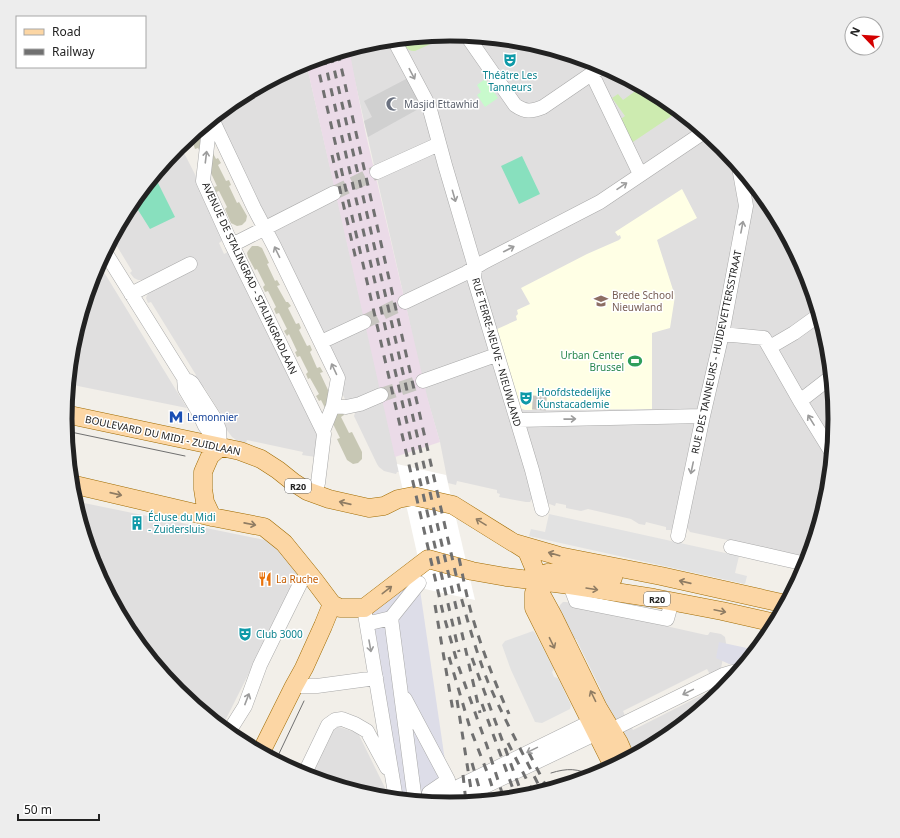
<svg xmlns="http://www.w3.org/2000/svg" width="900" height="838" font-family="'Noto Sans',sans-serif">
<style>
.residential{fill:#e0dfdf}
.industrial{fill:#ebdbe8}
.education{fill:#ffffe5}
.religious{fill:#d0d0d0}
.construction{fill:#c7c7b4}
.grass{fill:#cdebb0}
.park{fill:#c8facc}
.pitch{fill:#88e0be}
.parking{fill:#e2e2e2}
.plaza{fill:#dddde8}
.pier{fill:#fff}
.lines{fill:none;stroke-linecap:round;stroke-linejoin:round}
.minor-tunnel{stroke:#c8c6c1;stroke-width:14;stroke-dasharray:14 7;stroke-linecap:butt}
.minor-casing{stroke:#a9a9a9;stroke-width:15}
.major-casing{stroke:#a06b00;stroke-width:19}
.minor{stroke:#fff;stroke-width:14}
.major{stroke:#fcd6a4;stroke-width:18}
.tram{stroke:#707070;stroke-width:1}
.rail{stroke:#707070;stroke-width:3;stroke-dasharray:8 8;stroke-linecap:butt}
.oneway{stroke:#9c9c9c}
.oneway2{stroke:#8f7c63}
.labels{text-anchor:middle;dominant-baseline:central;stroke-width:3;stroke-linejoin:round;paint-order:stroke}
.shield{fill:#fff;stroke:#646464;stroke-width:1}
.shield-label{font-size:9px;font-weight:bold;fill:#222}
.culture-label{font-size:10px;fill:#0d838f;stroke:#fff;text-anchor:start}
.worship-label{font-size:10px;fill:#5b616d;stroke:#fff;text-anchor:start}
.street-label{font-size:10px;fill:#222;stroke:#fff}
.education-label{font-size:10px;fill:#785e54;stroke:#fff;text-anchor:start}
.leisure-label{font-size:10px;fill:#27864d;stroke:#fff;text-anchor:end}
.transit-label{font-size:10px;fill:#164399;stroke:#fff;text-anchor:start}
.food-label{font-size:10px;fill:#c56008;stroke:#fff;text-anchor:start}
.rim{fill:none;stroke:#222;stroke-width:5}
</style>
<rect width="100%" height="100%" fill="#f2efe9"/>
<!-- residential -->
<path class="residential" d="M450 34 525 41 598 63 664 99 722 147 770 205 806 272 828 344 835 419 828 494 808 557 690 532 687 528 670 530H666V527L646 522 645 525 639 524 631 519 588 509 581 511 566 508V505L556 503 555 506 533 498 530 502H526L499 497 500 494 497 493V490L457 481 456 485 448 483 440 442 421 377 406 306 352 68 349 49 375 41Z
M306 62 376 369 399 472H397L396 474 384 471 379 467 377 464 354 416 356 410 346 401 338 385 325 336 269 222 209 121 236 99Z
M180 145 204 192 225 239 219 243 224 254 228 252 327 436 316 457 302 455 303 452 247 440 246 443 239 442 232 437 221 422 224 419 204 387 201 388 194 377 196 375 151 302 148 303 146 298 148 293V278L142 280H138L134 278 130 273 132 271 112 238 130 205Z
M99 264 187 408 68 384 72 344 94 271Z
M74 501 270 541 302 567 222 727 178 691 130 633 94 566Z
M563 602H566L575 604V607L657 624 706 635H708L710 632 721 634 725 637 726 643 721 668 719 670 711 676 707 669 623 711 626 718 615 721 598 692 601 690 576 639 572 640 559 608 560 605Z
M735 676 722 691 664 739 634 755 622 736 624 730 631 726 633 730 714 689 713 687Z
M336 726 358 733 390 798 375 797 310 777Z"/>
<!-- industrial -->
<path class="industrial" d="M349 49 366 135 428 400 440 442 395 457 306 62Z"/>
<!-- education -->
<path class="education" d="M682 189 697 218 657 240 675 296 670 328 652 333V409L525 410 522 409 520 408 495 330 517 320 516 316 518 314 517 310 530 304 521 288 587 254 619 240 621 238 620 235 618 236 615 232Z"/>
<!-- religious -->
<path class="religious" d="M408 78 422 107 368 137 364 121 372 117 364 101Z"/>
<!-- construction -->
<path class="construction" d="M200 128 216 159 218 158 221 163 218 165 226 181 229 180 231 185 229 186 237 203 239 202 247 216 246 221 242 225 237 226 231 223 225 209 227 207 219 191 216 192 214 187 217 186 209 169 198 148 195 149 193 143 195 142 192 135Z
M252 246H258L262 248 269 263 267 264 275 281 277 280 280 285 277 286 286 302H288L291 306 288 308 296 324 299 323 301 328 299 330 307 346 310 345 312 350 310 352 317 368 320 367 323 372 320 373 328 390 331 389 344 415 341 417 349 433 352 432 362 452V459L358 463 353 464 347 460 337 439 340 438 321 400 319 401 316 396 319 394 310 378 308 379 306 374 308 372 300 356 297 357 295 352 297 351 289 334 287 336 284 331 287 329 279 313 276 314 274 309 276 307 268 291 265 292 263 287 265 285 257 269 255 270 248 257 247 253 248 251Z"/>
<!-- grass -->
<path class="grass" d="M425 36 437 38V41L415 51C407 52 405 45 401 39Z
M641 87C656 95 667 98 676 113L630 144 618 121 625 116 612 98 618 94 623 100Z"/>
<!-- park -->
<path class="park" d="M485 79 498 98 485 107 477 95 481 92 477 85Z"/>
<!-- pitch -->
<path class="pitch" d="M522 156 540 194 519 204 501 166Z
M154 175 175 217 150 229 133 202Z"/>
<!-- parking -->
<path class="parking" d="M549 514 739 556 735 573 747 576 745 584 529 536 531 529 545 532Z
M533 631 535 633 554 669 552 672 554 677 558 678 571 705 570 709 542 723 535 722 511 670 502 645 505 641Z"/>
<!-- plaza -->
<path class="plaza" d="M416 579 419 583 449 788 420 801 399 799 381 665 374 625 369 612Z
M719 642 756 650 742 667 729 664 716 658Z"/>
<!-- pier -->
<path class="pier" d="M397 464 446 475 475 600 425 589Z"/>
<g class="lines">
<!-- minor-tunnel -->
<path class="minor-tunnel" d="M334 193 377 172
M364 322 405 302
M381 395 423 381
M539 410 540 394"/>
<defs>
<path id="minor" d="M467 36 515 105C525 112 531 112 543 107L603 66
M394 40 429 106 445 165 473 260 475 268 474 278 532 470 542 509
M592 74 640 174
M212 119 254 208 274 246 338 378 333 406 323 431 324 434 318 483 314 494
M210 120 203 181 232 245 323 431
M377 172 439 144
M232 245 334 193
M105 252 184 378 185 389 198 411 205 426 220 447
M131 294 190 264
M405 302 466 273 484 262 600 202 704 132
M722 334 764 338 800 401 832 453
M321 342 364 322
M770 347 794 333 819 315
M189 381 192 383 215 419 219 429 220 447
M423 381 496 355
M800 401 831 377
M333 406 346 407 360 404 381 395
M517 420 703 416
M678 536 703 416 722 334 746 206 739 167
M731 547 806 564
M570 585 576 601 667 619 672 601
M364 608 396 799
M391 618 415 801
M370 623 391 618 419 583
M294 686H317L376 678
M405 699 448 780 429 793
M228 733 245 706 260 665 301 582 309 575
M304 775 328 725 335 720 342 719 355 724 367 731 387 768
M427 802 582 726C591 723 592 723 599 729
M448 804 593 735 611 730 723 675 733 672H738"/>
<path id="major" d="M65 414 240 451 261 459 278 470 293 482 307 491 329 499 369 508 384 506 398 499 413 496 453 505 514 543 559 556 661 576 786 604
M71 484 212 517 264 527 284 543 314 580 332 604 340 608H364L428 559 472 571 506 577 570 585 654 598 722 611 775 623
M212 517 205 502 203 489V472L210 456 220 447
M516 544 527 551 540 582 541 594 553 616 598 708 619 743 626 759
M261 752 294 686 304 668 323 626 332 604
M613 766 534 608V593L540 582 547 573 563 572 613 578"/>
</defs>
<!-- minor casing -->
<use href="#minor" class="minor-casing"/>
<!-- major casing -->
<use href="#major" class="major-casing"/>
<!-- minor -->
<use href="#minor" class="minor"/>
<!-- major -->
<use href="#major" class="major"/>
<!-- tram -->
<path class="tram" d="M66 431 185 456
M276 760 304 701
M551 773C567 768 578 768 592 776"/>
<!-- rail -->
<path class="rail" d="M338 53 461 597C469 626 477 654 488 682 504 719 524 755 542 792
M331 55 480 713
M324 57 329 80 459 652
M316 59 443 613 458 665 487 746 504 799
M332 155 357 264
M459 558C463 576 466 594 471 612 481 647 494 681 509 714
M435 605 453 711
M449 657 470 728 489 777 496 799
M472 658 523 797
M457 700 473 802
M482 704 516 797
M508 743 534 794
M529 753 548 790
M472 763 483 801
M463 775 466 802"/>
</g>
<!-- one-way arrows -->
<defs><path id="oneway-shaft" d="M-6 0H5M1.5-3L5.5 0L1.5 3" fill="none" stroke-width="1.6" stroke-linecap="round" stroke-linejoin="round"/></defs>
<g class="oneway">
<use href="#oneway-shaft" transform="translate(412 74) rotate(62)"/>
<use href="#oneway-shaft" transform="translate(206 157) rotate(-83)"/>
<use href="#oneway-shaft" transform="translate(622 186) rotate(-34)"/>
<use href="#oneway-shaft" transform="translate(454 196) rotate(74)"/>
<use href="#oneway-shaft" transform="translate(742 227) rotate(-79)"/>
<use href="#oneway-shaft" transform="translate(509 249) rotate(-27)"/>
<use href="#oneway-shaft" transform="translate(277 252) rotate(-116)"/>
<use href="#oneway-shaft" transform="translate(334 369) rotate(-115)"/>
<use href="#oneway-shaft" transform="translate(570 419) rotate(-1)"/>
<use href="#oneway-shaft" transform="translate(811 420) rotate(-122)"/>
<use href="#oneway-shaft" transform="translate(692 468) rotate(102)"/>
<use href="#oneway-shaft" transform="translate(370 646) rotate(80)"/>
<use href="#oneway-shaft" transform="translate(688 692) rotate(154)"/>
<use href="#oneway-shaft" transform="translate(247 699) rotate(-69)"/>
<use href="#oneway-shaft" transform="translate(532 750) rotate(154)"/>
</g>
<g class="oneway2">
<use href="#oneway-shaft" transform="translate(116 494) rotate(13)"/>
<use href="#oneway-shaft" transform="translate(345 503) rotate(-167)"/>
<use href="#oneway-shaft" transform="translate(481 522) rotate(-148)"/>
<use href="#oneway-shaft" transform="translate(250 524) rotate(11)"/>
<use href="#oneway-shaft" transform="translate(554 554) rotate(-164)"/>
<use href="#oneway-shaft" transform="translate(685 582) rotate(-167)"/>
<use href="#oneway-shaft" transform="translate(592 589) rotate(9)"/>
<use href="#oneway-shaft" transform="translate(387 590) rotate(-38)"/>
<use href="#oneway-shaft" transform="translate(720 611) rotate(12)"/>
<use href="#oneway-shaft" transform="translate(552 643) rotate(64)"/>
<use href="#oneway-shaft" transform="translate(593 696) rotate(-116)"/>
</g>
<!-- icons -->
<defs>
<symbol id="theatre-bare" viewBox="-9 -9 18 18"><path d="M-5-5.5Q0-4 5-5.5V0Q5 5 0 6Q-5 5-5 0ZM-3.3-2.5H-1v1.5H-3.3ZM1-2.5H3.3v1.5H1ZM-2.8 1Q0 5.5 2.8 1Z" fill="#0f9aa8" stroke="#fff" stroke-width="2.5" paint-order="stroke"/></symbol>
<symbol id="mosque-bare" viewBox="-9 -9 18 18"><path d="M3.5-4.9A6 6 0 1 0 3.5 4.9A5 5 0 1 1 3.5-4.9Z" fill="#6b7280" stroke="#fff" stroke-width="2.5" paint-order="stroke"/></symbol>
<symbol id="school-bare" viewBox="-9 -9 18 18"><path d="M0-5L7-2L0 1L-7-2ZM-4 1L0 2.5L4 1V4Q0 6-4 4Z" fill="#8d6e63" stroke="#fff" stroke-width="2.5" paint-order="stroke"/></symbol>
<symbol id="stadium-bare" viewBox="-9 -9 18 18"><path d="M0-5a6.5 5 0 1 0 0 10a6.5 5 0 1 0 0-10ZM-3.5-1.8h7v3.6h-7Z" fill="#2e9e5b" stroke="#fff" stroke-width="2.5" paint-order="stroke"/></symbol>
<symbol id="metro-bare" viewBox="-9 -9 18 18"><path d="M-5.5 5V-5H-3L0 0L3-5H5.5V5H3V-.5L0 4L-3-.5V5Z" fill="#1a4fb4" stroke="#fff" stroke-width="2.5" paint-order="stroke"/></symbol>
<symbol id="building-bare" viewBox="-9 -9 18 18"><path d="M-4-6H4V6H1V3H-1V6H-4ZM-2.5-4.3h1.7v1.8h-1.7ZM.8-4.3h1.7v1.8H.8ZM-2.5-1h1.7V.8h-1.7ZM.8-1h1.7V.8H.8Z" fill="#0f9aa8" stroke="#fff" stroke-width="2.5" paint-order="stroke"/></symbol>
<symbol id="restaurant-bare" viewBox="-9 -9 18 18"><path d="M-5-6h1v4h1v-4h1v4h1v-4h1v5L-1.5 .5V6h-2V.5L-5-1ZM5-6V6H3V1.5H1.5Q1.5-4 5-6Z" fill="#e8710a" stroke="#fff" stroke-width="2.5" paint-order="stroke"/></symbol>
</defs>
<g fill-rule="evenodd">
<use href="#theatre-bare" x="500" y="50" width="20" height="20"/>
<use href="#mosque-bare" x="383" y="94" width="20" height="20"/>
<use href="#school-bare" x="591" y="291" width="20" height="20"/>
<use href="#stadium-bare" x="625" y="351" width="20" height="20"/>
<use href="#theatre-bare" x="516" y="388" width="20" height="20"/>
<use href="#metro-bare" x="166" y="407" width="20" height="20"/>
<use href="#building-bare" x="127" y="513" width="20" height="20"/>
<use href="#restaurant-bare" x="255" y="569" width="20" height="20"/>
<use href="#theatre-bare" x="235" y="624" width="20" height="20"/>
</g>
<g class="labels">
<!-- shield labels -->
<g class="shield">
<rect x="285" y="479" width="26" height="14" rx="3"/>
<rect x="644" y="592" width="26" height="14" rx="3"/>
</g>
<g class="shield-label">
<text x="298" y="486">R20</text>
<text x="657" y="599">R20</text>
</g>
<!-- culture labels -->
<g class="culture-label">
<text x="510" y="75" text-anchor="middle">Théâtre Les<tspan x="510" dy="12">Tanneurs</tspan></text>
<text x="537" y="392">Hoofdstedelijke<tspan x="537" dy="12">Kunstacademie</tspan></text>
<text x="148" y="517">Écluse du Midi<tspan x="148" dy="12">- Zuidersluis</tspan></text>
<text x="256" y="634">Club 3000</text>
</g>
<!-- worship labels -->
<g class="worship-label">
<text x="404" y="104">Masjid Ettawhid</text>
</g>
<!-- street labels -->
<g class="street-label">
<text transform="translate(250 278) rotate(65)">AVENUE DE STALINGRAD - STALINGRADLAAN</text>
<text transform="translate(497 352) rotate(74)">RUE TERRE-NEUVE - NIEUWLAND</text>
<text transform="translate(716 352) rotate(-78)">RUE DES TANNEURS - HUIDEVETTERSSTRAAT</text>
<text transform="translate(163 435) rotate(12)">BOULEVARD DU MIDI - ZUIDLAAN</text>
</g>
<!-- education labels -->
<g class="education-label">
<text x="612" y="295">Brede School<tspan x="612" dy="12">Nieuwland</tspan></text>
</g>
<!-- leisure labels -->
<g class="leisure-label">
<text x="624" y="355">Urban Center<tspan x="624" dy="12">Brussel</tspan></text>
</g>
<!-- transit labels -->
<g class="transit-label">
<text x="187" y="417">Lemonnier</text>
</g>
<!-- food labels -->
<g class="food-label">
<text x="276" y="579">La Ruche</text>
</g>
</g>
<!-- crop -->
<path d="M0 0H900V838H0ZM72 419a378 378 0 1 1 756 0a378 378 0 1 1-756 0Z" fill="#ededed" fill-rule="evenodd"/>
<path class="rim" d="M72 419a378 378 0 1 1 756 0a378 378 0 1 1-756 0Z"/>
<!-- legend -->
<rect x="16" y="16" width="130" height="52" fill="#ffffff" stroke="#a7a7a7"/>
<rect x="24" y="29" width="20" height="6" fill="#fcd6a4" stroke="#a7a7a7"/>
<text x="52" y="36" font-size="12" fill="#222222">Road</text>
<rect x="24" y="49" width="20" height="6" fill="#707070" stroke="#a7a7a7"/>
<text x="52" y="56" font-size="12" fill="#222222">Railway</text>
<!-- north arrow -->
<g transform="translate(864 36) rotate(295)"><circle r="19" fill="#ffffff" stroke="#a7a7a7"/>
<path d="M0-3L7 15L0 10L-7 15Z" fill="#d40000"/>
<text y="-6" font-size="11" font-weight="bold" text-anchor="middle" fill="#222222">N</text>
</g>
<!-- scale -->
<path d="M18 814v6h81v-6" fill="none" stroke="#222222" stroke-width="2"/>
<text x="24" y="814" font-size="12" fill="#222222" stroke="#ffffff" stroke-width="3" paint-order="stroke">50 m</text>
</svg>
